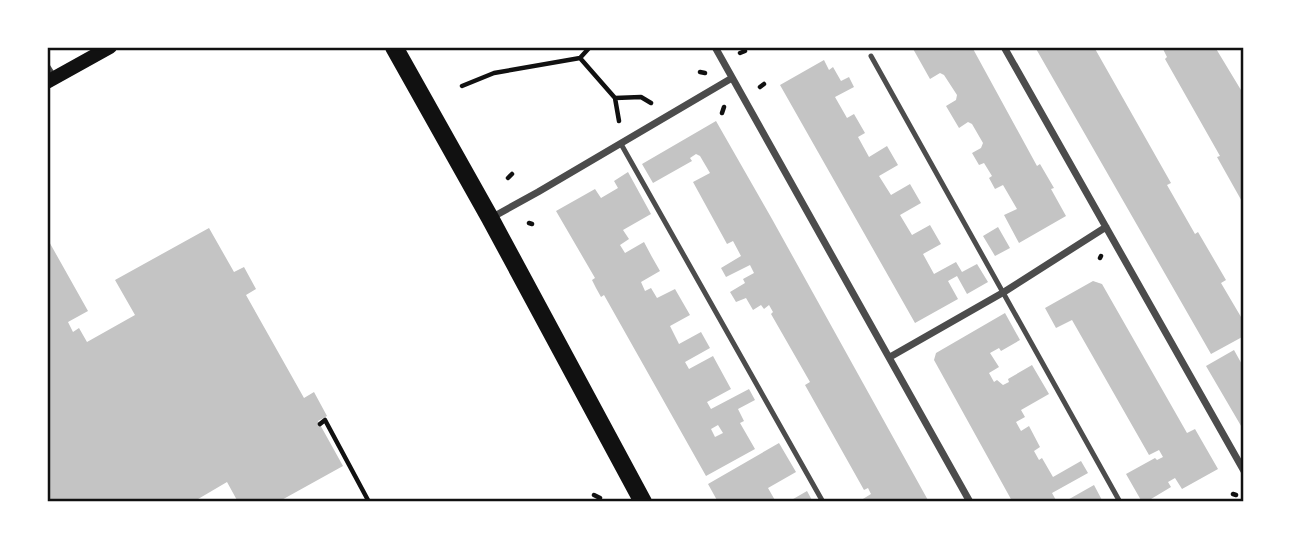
<svg xmlns="http://www.w3.org/2000/svg" width="1291" height="549" font-family="'Source Serif 4',serif">
<style>
.building{fill:#c4c4c4;fill-rule:evenodd}
.lines{fill:none;stroke-linecap:round;stroke-linejoin:round}
.path{stroke:#111;stroke-width:4.5}
.service{stroke:#4c4c4c;stroke-width:5}
.minor{stroke:#4c4c4c;stroke-width:7}
.secondary{stroke:#111;stroke-width:14}
.primary{stroke:#111;stroke-width:18}
.neatline{fill:none;stroke:#111;stroke-width:2.5}
</style>
<rect width="100%" height="100%" fill="#fff"/>
<!-- building -->
<path class="building" d="M912 47H972L1037 166 1040 164 1054 188 1051 189 1066 216 1019 243 1004 215 1017 209 1003 185 995 189 989 178 992 176 984 163 979 165 972 153 981 148 983 143 972 124 968 122 959 128 946 106 956 100 957 95 944 75 940 73 930 79Z
M1035 47H1094L1171 183 1167 185 1195 234 1198 232 1226 280 1221 283 1244 322V336L1211 354Z
M1162 47H1215L1244 95V205L1217 157 1220 156 1165 59 1167 57Z
M824 60 829 70 833 67 841 81 849 77 854 87 835 97 847 118 854 114 865 133 858 137 869 157 887 146 898 165 879 176 891 195 910 184 921 203 900 215 912 235 930 225 941 244 923 254 934 274 956 262 962 272 977 264 988 282 967 294 957 276 948 281 958 299 915 323 780 85Z
M716 121 772 219 929 502H858L871 494 868 488 864 490 805 385 810 382 771 314 773 312 769 305 764 309 761 305 753 310 746 298 736 302 730 292 745 283 743 279 754 273 750 265 726 277 721 268 741 256 733 241 727 244 693 182 710 173 700 156 696 154 690 158 692 161 653 183 642 164Z
M628 172 651 214 623 230 629 239 620 245 625 253 644 242 652 257 660 271 641 282 645 291 651 288 657 298 675 289 690 315 670 326 679 344 701 332 710 348 685 362 689 369 713 356 731 389 707 402 711 409 749 389 755 400 738 409 744 421 740 423 755 449 706 476 604 295 601 297 596 288 592 280 595 278 556 211 595 189 601 198 618 188 614 181ZM718 425 723 433 715 437 711 429Z
M998 227 1010 248 995 256 983 236Z
M209 228 234 272 244 267 256 289 246 295 304 398 314 392 327 416 318 421 343 466 278 502H238L227 482 193 502H47V238L88 311 68 322 73 332 79 328 87 342 135 315 115 280Z
M1093 281 1102 284 1187 433 1195 429 1218 469 1182 489 1175 478 1168 482 1171 487 1146 502H1142L1126 474 1155 458 1157 460 1163 457 1159 450 1149 455 1072 320 1056 328 1045 308Z
M1005 313 1020 340 1001 351 999 348 990 353 999 367 989 373 994 382 997 380 1003 385 1009 382 1008 379 1032 365 1049 394 1021 410 1025 417 1016 422 1021 431 1029 426 1040 447 1034 451 1039 460 1042 458 1053 477 1081 461 1088 473 1052 493 1057 502H1017L1016 499 1012 501 934 360 936 353Z
M1234 350 1244 368V431L1206 366Z
M779 443 796 472 768 488 776 502H718L708 484Z
M1094 485 1103 502H1064Z
M807 491 813 502H788Z"/>
<g class="lines">
<!-- path -->
<path class="path" d="M740 53 745 51
M580 58 615 98 619 121
M700 72 705 73
M462 86 494 73 580 58 590 47
M760 87 764 84
M615 98 641 97 651 103
M722 113 724 107
M508 178 512 174
M529 223 532 224
M1100 258 1101 256
M320 424 325 420 369 502
M1233 494 1236 495
M594 495 600 498"/>
<!-- service -->
<path class="service" d="M871 56 1120 502
M621 144 823 502"/>
<!-- minor -->
<path class="minor" d="M715 47 970 502
M1004 47 1244 471
M47 67 54 78
M491 218 538 192 732 78
M890 357 1004 292 1106 227"/>
<!-- secondary -->
<path class="secondary" d="M47 82 110 47"/>
<!-- primary -->
<path class="primary" d="M394 47 490 218 643 502"/>
</g>
<!-- border -->
<rect width="1291" height="549" fill="none" stroke="#ffffff" stroke-width="98"/>
<rect x="49" y="49" width="1193" height="451" class="neatline"/>
</svg>
